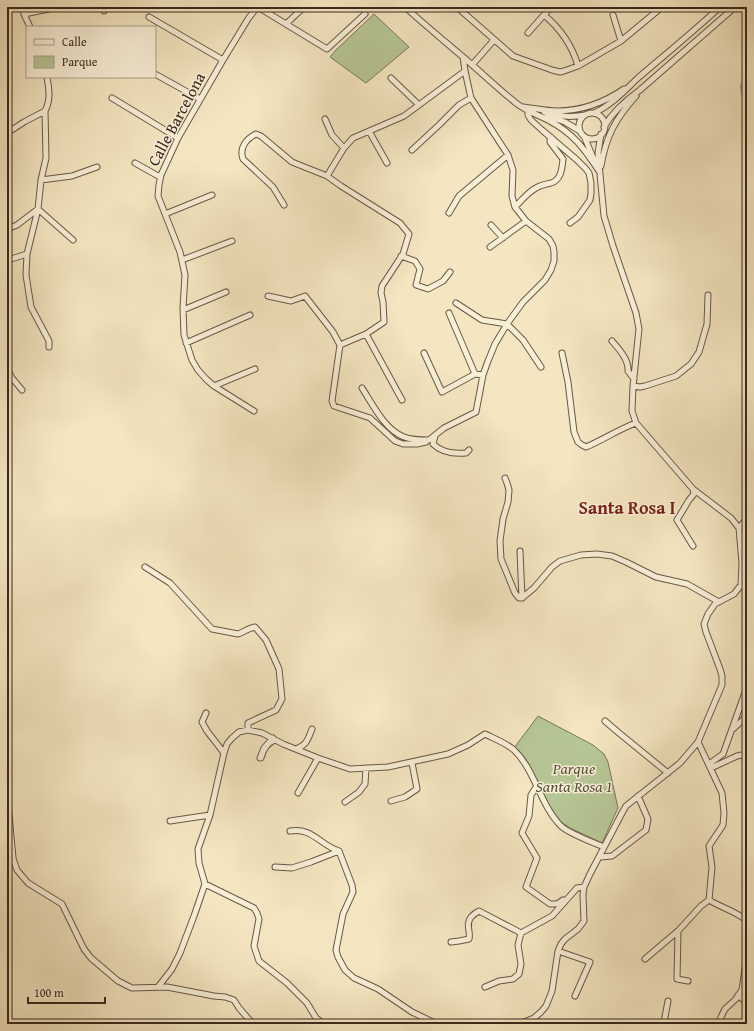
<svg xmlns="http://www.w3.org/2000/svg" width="754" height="1031" font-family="'Gentium Book Plus',serif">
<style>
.green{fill:#b7c696;stroke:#78775a}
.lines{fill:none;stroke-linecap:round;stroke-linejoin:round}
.river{stroke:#9dc0ad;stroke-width:9}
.minor-casing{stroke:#685847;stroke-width:7}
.minor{stroke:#f8efd7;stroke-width:5}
.labels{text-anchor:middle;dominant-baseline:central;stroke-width:3;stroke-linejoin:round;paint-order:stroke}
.street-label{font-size:16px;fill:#39281e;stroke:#f8efd7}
.park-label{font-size:16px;font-style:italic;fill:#58503c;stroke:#f8efd7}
.quarter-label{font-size:18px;font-weight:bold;fill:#7a1f14;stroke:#f8efd7}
</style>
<rect width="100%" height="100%" fill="#f4e6c1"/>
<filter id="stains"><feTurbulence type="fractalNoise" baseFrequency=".005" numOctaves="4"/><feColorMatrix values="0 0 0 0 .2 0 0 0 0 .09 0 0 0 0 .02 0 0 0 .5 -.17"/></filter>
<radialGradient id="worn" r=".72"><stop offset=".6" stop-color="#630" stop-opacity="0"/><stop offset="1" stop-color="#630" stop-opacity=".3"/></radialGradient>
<!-- green -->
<path class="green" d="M374 14 409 47 366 83 330 57 336 50Z
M538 716 593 745 604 754 608 762 618 808 602 843 570 828 561 822 551 809 522 755 514 748Z"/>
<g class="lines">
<!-- river -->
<path class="river" d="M747 82 744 86 747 101"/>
<defs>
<path id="minor" d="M23 7 24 14 30 27
M103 7 104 11
M258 7 327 49 365 14
M405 7C426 26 448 44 470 63 485 76 500 90 516 103 526 111 536 114 548 120 573 133 584 148 599 171
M457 7 513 56 552 70 560 72 564 71 578 66 621 41 662 7
M24 14 59 7
M544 15C561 29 572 45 578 66
M613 15 621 41
M149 17 223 60
M286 24 304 7
M528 33 551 7
M472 65 494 40
M155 74 200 99
M391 78 419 105
M112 98 178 138
M523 107C534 108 546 111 557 111 581 111 605 102 624 89
M528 111V115L531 120 542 130 577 160 586 169 589 173 591 183V193L590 200 578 217 570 223
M544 112C559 116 569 118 585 115
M594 113C612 105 625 90 639 77 666 54 694 31 720 7
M579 126a13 13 0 1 1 26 0a13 13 0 1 1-26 0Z
M547 116 565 122 580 131
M325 119 332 135 344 148
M604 127C613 111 626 100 640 90L735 7
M369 131 387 163
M7 133 24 122 45 111C51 100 49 89 47 77
M584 136 595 162
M412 150 439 125 459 105 471 98
M135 163 160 177
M601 166C606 136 616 118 636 96
M327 176 341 186 400 223 409 234 403 254 382 286 381 293 383 302 384 322 366 334 340 345 332 401 334 406 370 418 395 441 403 444H417L426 442
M41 180 72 176 97 167
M284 205 273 187 243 159C239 148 246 139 256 134L261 136 292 162 327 176 344 148 353 138 404 116 465 71
M515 207C521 201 528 192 536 188 541 185 546 184 551 183 561 180 562 169 563 159L550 142V140L551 137
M449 213 459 196 508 155
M165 214 212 195
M491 225 503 238
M7 229 17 225 38 209 41 180 46 158 45 111
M490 247 526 221
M27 254 26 275 31 307 49 341V347
M401 256 415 261 420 269 416 285 428 289 443 281 450 272
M182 260 232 241
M7 261 11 259 27 254 38 209 73 240
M268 296 291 301 305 296 333 332 340 345
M456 303 482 320 507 324 523 340 541 367
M183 310 226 292
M449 313 475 374
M366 334 402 400
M612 341C619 349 629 360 628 371L634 379
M186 343 250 315
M424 353 442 392 475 374 483 375
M562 353 568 382 574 432 578 442 582 445 586 447C603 440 619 429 636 423
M7 368 12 378 22 390
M214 386 255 369
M633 386 640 387 645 386 676 376 691 364 699 352 707 324 708 295
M362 388C373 405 385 430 404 437 412 440 421 440 429 440L444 428 476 412 483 375 488 361 495 344 507 324 523 302 545 280 551 270 554 261V252L553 246 549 239 526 221 515 207 512 196 513 170 508 155 471 98 465 71 463 57
M254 411 214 386 206 379 198 370 192 360 184 335 183 308 185 275 180 252 158 196 159 185 161 175 178 138 223 60 248 19 257 7
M435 436 433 444C442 453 454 454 466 453L469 450
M505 478 507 483 509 490 508 502 503 519 500 541 501 559 515 593 519 598H522L534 588 552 567 560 561 581 555 597 554 612 556 626 562 656 577 687 584 719 602
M739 528 744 522 747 520
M693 546 677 520 689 500 694 494 693 489
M520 551 522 598
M145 567 170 583 212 629 238 634C244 632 248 628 255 627L266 640 279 669 282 699 276 710 248 723V730
M206 713 202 722 207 731 224 753
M605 721 619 733 668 773
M733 729 747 716
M273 738 264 748 260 758H261C263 750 267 743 275 740
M698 742 722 793 724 813 723 825 709 846 712 867 709 900C720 907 740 913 747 921
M296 749C307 745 308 739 312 729
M709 764 723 754 747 687
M711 768 737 756 747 754
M537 786 531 795 529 816 522 833 537 858 526 887 550 904H557L563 900
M7 793 13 858 17 870 28 883 62 904 84 949 91 958 118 981 132 988 167 987 214 996 225 997 234 1000 239 1008 253 1024
M298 793 318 758
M391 801 405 797 417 789 412 763
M345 802 359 792 365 784 366 768
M170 821 210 815
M290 831C312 827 320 845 339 851
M600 857 612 856 646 830 648 819 638 796
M275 867 292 868 311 862 339 851 352 885 353 892 343 914 336 950 338 957 345 970 354 978 378 989 412 1012 437 1024
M205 884 254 908 257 913 259 919 254 946 259 961 287 983 307 1003 316 1018 324 1024
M678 931 677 979 688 981
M451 942 459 941 469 939C471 931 465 925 471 917 474 914 475 913 479 911L521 933
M558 951 590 962 575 996
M645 959 678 931 701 906 709 900
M158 987 172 969 180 953 194 916 205 884 199 863 198 849 210 815 224 753 227 744 232 738 239 732 248 730 262 733 283 744 318 758 350 769 388 767 448 754 468 745 485 734C495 739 506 743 514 750 535 770 540 805 561 826 568 833 594 843 604 847
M485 987 499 981 513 979 519 974 521 964 518 945 521 933 552 916 577 888 584 887
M738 995 747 1003
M519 1024 534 1018 541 1012 546 1006 552 991 558 951 561 944 565 939 578 929 584 921 583 894 584 887 590 874 622 813 626 806 680 763 698 742 722 685V676L720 669 706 632 704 624 708 614 715 604 734 594 741 585 742 563 739 528 731 518 693 489 636 423 632 411 633 386 639 329 636 313 613 246 604 216 598 153 601 134
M667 1024 664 1022 668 1001
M719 1024 721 1017 725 1009 736 999 742 990 747 954"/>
</defs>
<!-- minor casing -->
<use href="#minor" class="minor-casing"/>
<!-- minor -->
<use href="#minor" class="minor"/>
</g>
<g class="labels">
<!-- street labels -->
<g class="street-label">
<text transform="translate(176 119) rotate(-62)">Calle Barcelona</text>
</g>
<!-- park labels -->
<g class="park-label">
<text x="574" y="768">Parque<tspan x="574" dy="18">Santa Rosa 1</tspan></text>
</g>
<!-- quarter labels -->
<g class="quarter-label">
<text x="627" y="507">Santa Rosa I</text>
</g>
</g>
<!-- margin -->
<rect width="754" height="1031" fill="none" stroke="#f4e6c1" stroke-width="24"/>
<rect x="8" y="8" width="738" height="1015" fill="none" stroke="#39281e" stroke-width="2"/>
<rect x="12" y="12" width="730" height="1007" fill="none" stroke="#39281e"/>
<!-- legend -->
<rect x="26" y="26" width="130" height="52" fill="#f8efd7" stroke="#ac9f8d"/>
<rect x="34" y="39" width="20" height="6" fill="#f8efd7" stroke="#ac9f8d"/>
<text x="62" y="46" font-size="12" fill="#39281e">Calle</text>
<rect x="34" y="56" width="20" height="12" fill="#b7c696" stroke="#ac9f8d"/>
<text x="62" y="66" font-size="12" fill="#39281e">Parque</text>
<!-- scale -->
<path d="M28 997v6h77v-6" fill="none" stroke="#39281e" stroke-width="2"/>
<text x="34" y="997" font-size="12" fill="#39281e" stroke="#f8efd7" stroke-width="3" paint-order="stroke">100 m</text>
<rect width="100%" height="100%" filter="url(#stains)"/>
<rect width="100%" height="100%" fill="url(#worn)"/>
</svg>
